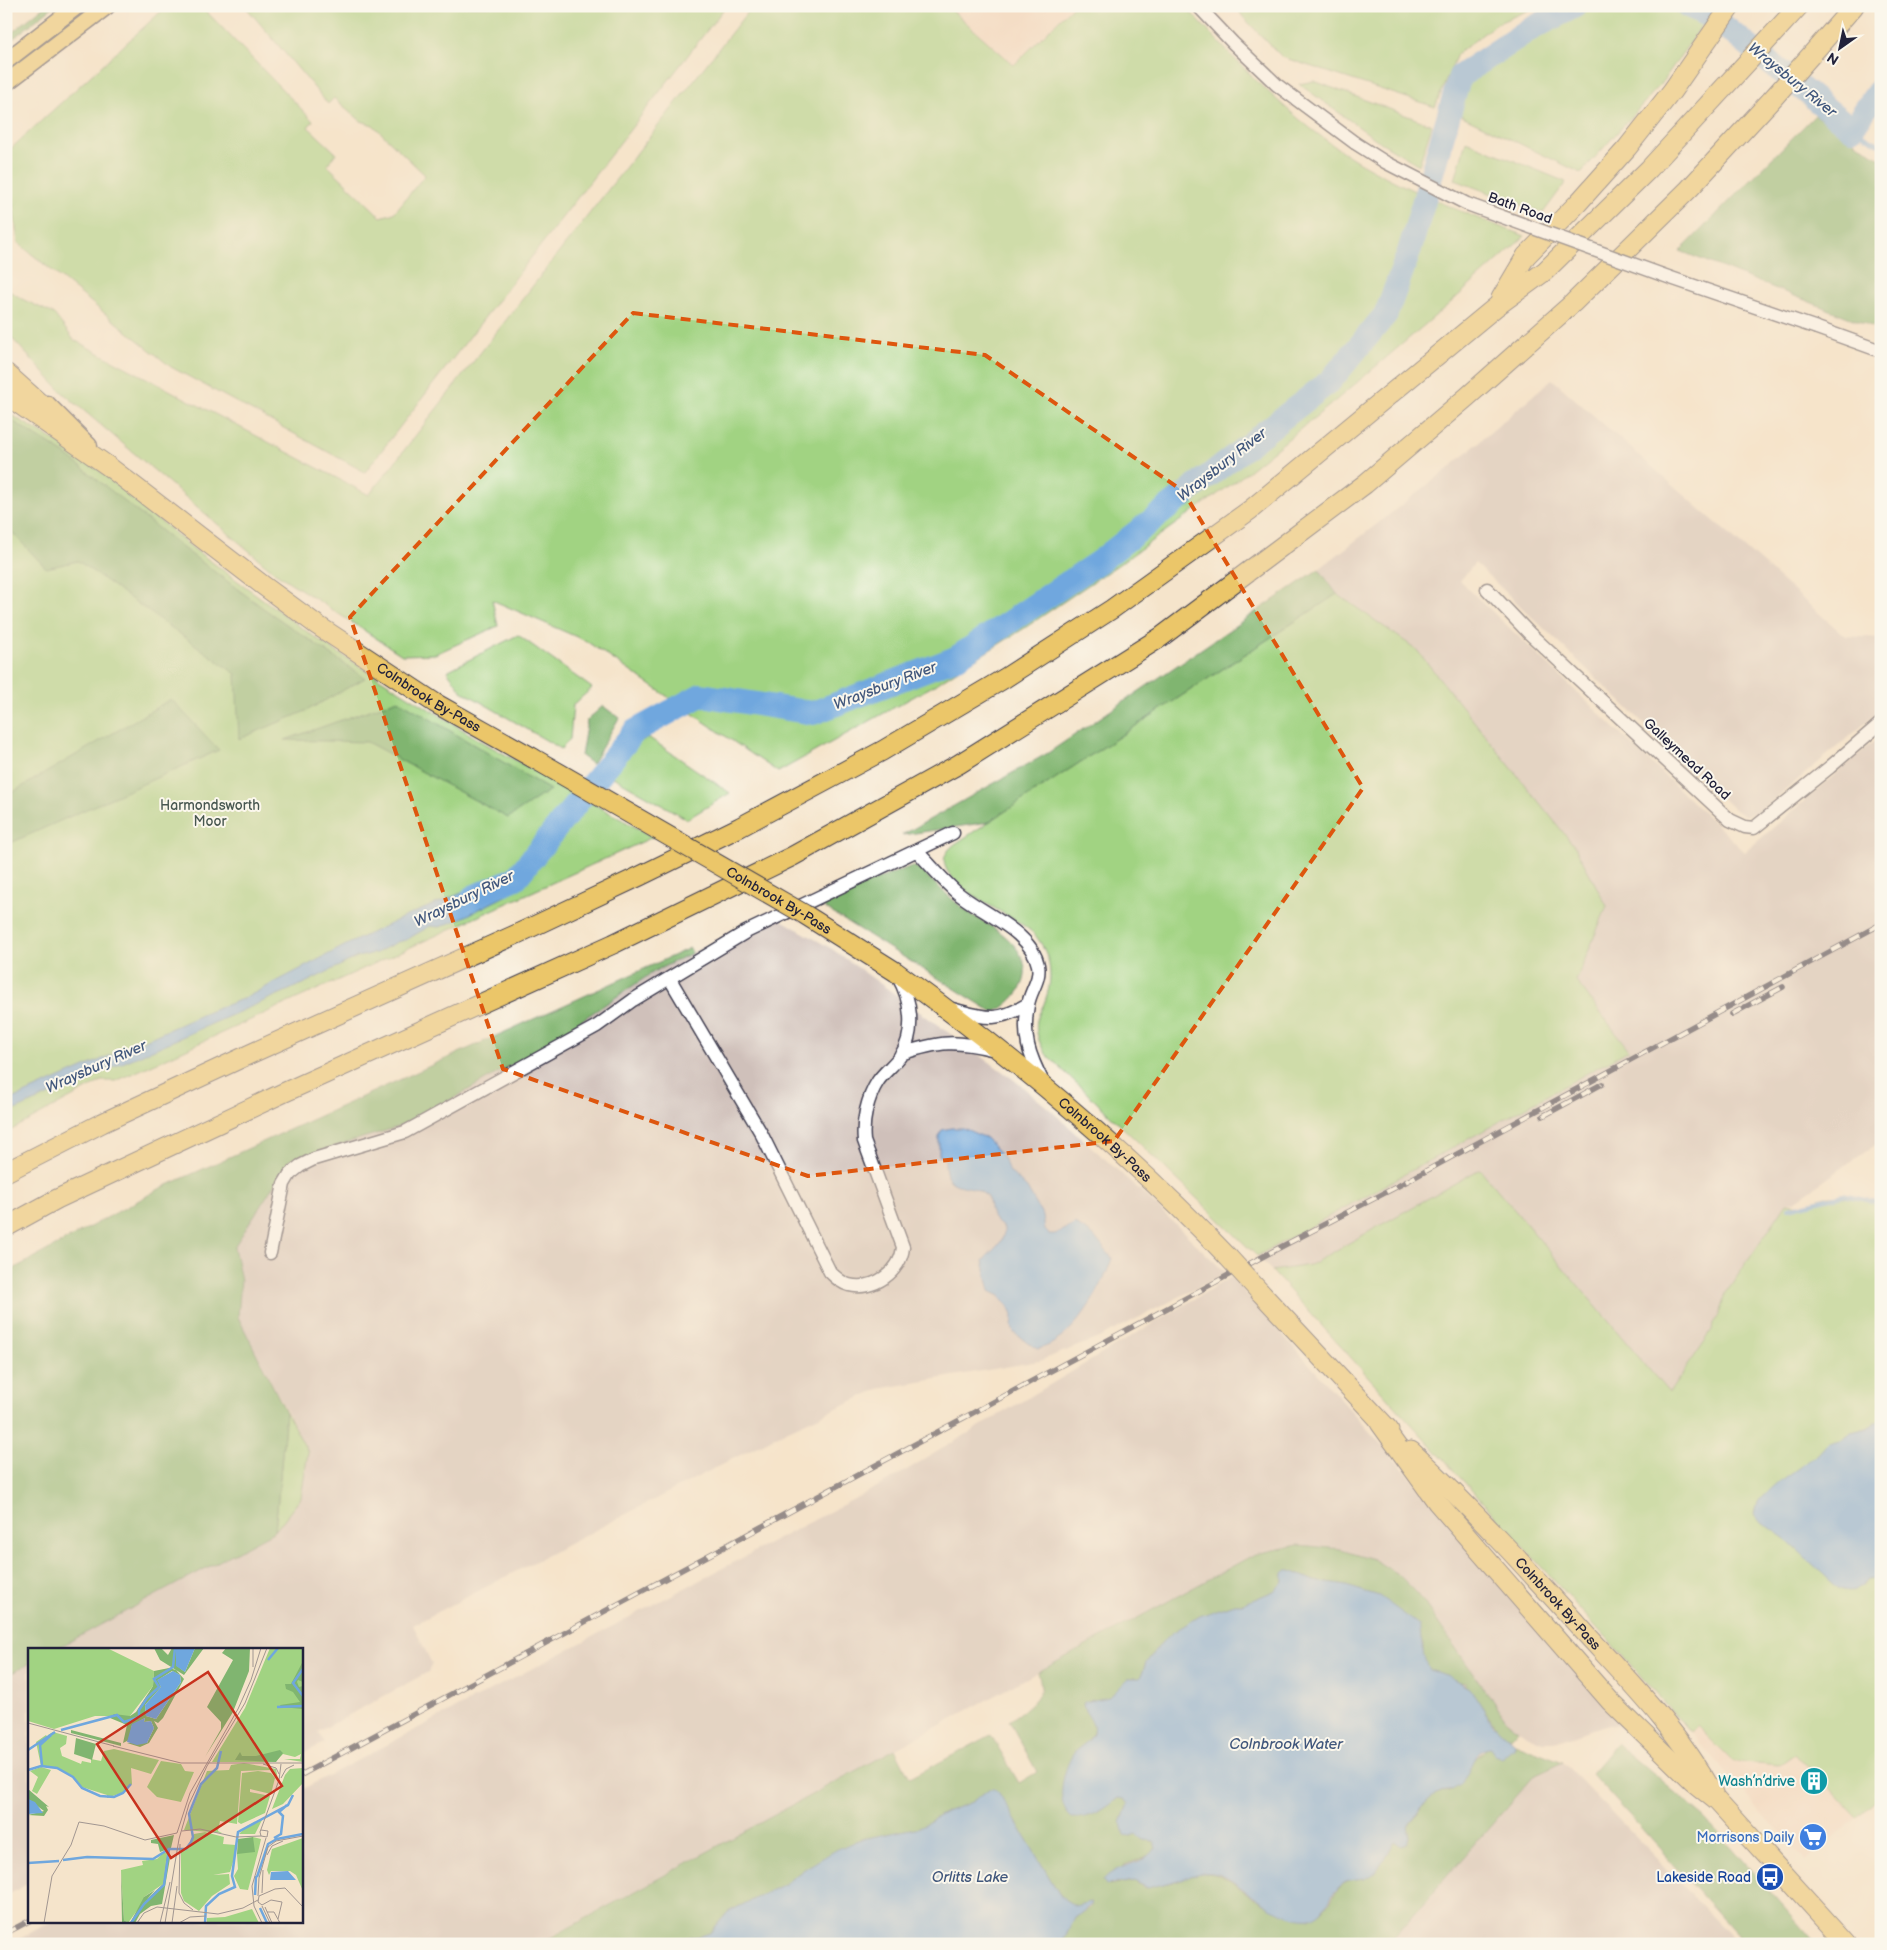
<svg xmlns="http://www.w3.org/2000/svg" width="1887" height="1950" font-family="'Balsamiq Sans',sans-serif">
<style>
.built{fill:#f2d4be}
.industrial{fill:#cfc0ba}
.green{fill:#a1d382;stroke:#627a5e}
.forest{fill:#80b570;stroke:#516c56}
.water{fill:#6fa7de;stroke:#48648c}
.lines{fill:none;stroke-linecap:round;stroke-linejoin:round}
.stream{stroke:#6fa7de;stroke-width:4}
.river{stroke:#6fa7de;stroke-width:24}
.minor-casing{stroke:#423f51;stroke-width:15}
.major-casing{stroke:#423f51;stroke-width:19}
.highway-casing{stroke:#423f51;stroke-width:21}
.minor{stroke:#fff;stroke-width:12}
.major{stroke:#ebc669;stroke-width:16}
.highway{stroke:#ebc669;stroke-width:19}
.rail-casing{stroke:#22223b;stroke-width:5.5}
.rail{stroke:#fbf7ec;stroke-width:4;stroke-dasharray:11;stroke-linecap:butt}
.minor-bridge-casing{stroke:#423f51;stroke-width:15;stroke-linecap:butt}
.highway-bridge-casing{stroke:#423f51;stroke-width:21;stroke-linecap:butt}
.minor-bridge{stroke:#fff;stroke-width:12}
.highway-bridge{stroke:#ebc669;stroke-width:19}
.marked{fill:none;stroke:#de560e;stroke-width:4;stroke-dasharray:10 6;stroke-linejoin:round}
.labels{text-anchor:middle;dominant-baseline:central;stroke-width:4;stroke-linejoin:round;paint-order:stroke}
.street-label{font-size:14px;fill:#22223b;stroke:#fbf7ec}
.park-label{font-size:14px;fill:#485750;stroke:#fbf7ec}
.culture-label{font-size:14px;fill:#0d838f;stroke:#fbf7ec;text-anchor:end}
.shop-label{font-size:14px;fill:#366cbe;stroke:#fbf7ec;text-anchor:end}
.transit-label{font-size:14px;fill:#164399;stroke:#fbf7ec;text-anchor:end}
.water-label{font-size:15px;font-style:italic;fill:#41577c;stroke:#fbf7ec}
.inset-river{fill:none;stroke:#6fa7de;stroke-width:2.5}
.inset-road{fill:none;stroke:#a19691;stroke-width:1}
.view{fill:#c8321e;fill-opacity:0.15;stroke:#c8321e;stroke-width:2.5}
.inset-edge{fill:none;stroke:#22223b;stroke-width:2.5}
</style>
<rect width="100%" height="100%" fill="#fbf7ec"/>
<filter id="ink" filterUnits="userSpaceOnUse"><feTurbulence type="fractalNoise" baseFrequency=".02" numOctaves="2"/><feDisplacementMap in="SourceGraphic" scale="10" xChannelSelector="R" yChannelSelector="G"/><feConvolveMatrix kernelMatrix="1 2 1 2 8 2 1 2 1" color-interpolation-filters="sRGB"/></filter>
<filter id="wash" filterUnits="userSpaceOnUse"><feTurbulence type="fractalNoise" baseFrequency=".0096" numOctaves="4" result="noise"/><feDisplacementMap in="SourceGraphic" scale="20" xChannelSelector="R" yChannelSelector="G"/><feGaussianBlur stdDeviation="1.12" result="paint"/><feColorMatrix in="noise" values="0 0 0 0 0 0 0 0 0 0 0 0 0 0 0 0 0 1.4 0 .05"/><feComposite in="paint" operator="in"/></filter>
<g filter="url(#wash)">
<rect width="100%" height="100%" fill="#f5e4cb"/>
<!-- built -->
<path class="built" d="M947 6H1073L1014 65Z
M1697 1726 1796 1753 1857 1818 1806 1862 1690 1732Z"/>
<!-- industrial -->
<path class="industrial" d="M1552 379 1845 636 1881 638V710L1758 813 1745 815 1736 811 1475 563 1460 581 1745 852 1881 735V1141L1795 1201 1787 1203 1726 1293 1718 1317 1713 1323 1712 1331 1669 1393 1480 1170 1310 1265 1272 1271 1257 1256 1629 1050 1576 981 1607 906 1416 649 1337 594 1319 569 1448 469Z
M771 914 832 949 1013 1079 1047 1107 1144 1194 1226 1273 1099 1338 1039 1361 879 1389 786 1431 413 1625 432 1664 428 1672 318 1732 324 1743 301 1755V1649H56L275 1531 308 1452 238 1317 241 1280 234 1247 290 1160 395 1128 534 1052 655 971Z
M1231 1277 1405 1471 1623 1726 1604 1725 1555 1742H1542L1526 1735 1506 1720 1418 1594 1399 1575 1373 1559 1341 1549 1298 1545 1255 1554 537 1944H10L52 1921H301V1790L888 1481Z
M29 1664V1883L6 1896V1676Z
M1563 1762 1739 1944H1388L1535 1775Z"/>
<!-- green -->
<path class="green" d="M167 6H201L313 121 308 127 336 153 327 165 381 217 394 213 425 175 373 125 361 121 334 98 328 104 245 6H726L365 472 171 367 18 243 6 153Z
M752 6H947L1014 65 1073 6H1185C1237 62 1292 122 1359 162 1412 193 1468 215 1525 236L1448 305 1334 402 1236 481 1122 562 1023 629 931 687 778 772 586 641 492 600 498 626 435 654 402 655 274 572 62 392 6 332V289L24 300 54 314 74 340 369 495Z
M1236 6H1538L1496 24 1457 54 1435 107 1282 57 1243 17Z
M1587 6H1666L1703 24 1660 85 1581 173 1460 115 1467 81 1519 42Z
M1314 81 1432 125 1419 165 1377 140 1299 84Z
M1466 141 1566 182 1543 213 1455 180Z
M6 412 64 446 100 471 194 549 324 644 481 741 653 837 116 1081H102L6 1133Z
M1337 594 1416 649 1575 847 1607 906 1576 981 1629 1050 1257 1256 1045 1053C1039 1042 1035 1032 1037 1020 1039 1012 1044 1006 1046 998 1054 976 1050 952 1034 934 1018 916 936 886 945 856 947 851 951 847 955 844Z
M518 635 592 688 573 705 570 739 561 749 462 691 447 671Z
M648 737 730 793 687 819 606 773 615 758Z
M1480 1169 1669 1393 1712 1331 1713 1323 1718 1317 1726 1293 1787 1203 1801 1205 1829 1196H1838L1881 1203V1795L1857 1818 1796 1753 1779 1765 1732 1761 1697 1726 1690 1732 1638 1673 1272 1271 1310 1265Z
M286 1412 308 1452 301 1498 275 1531Z"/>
<!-- forest -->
<path class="forest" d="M45 6H54L6 44V37Z
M1815 115 1881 159V330L1680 251Z
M6 417 65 454 184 549 263 608 365 678 306 711 239 739 236 674 78 561 46 568 6 526Z
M1319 569 1337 594 989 822 902 835 1048 753Z
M171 699 219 750 6 845V792H13Z
M398 700 550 790 508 818 367 742 285 740Z
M603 706 619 718 592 764 581 756 587 720Z
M912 866 920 869C935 884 951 899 968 912 982 922 1000 929 1012 943 1038 971 1022 997 994 1013L818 904 837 895Z
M690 948 692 953 655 971 534 1052 430 1112 395 1128 290 1160 234 1247 241 1280 238 1317 286 1412 275 1531 56 1649H29V1664L6 1676V1273L161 1188Z
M1298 1545 1341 1549 1373 1559 1399 1575 1418 1594 1506 1720 1518 1729 1510 1738 1501 1733 1465 1683 1455 1681 1446 1675 1429 1670 1423 1657V1644L1379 1596 1346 1586 1314 1581 1291 1571 1283 1573V1582L1274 1591 1243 1604H1234L1200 1616 1172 1633 1162 1642 1146 1663 1140 1678H1128L1109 1697 1084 1702 1083 1705C1085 1712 1091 1717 1093 1723 1097 1736 1083 1745 1075 1752L1097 1813 1118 1798 1124 1799 1128 1804 1121 1823 1130 1836 1136 1834 1143 1840 1154 1841 1156 1844 1157 1849 1152 1855 1124 1865 1109 1886 1134 1881 1145 1888C1156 1885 1168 1884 1179 1880 1188 1877 1195 1873 1205 1873 1226 1873 1238 1888 1255 1899 1272 1909 1290 1915 1309 1919 1313 1917 1319 1914 1323 1911 1339 1894 1334 1880 1364 1879L1384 1860 1394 1842 1410 1837 1408 1826 1427 1801 1433 1796 1451 1790 1467 1776 1471 1763 1488 1747 1513 1748 1514 1743 1563 1762 1535 1775 1388 1944H1061L1075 1918 1091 1907 1090 1902 1075 1906 1061 1897 999 1793 989 1789 972 1802 946 1812 920 1827 858 1840 806 1868 786 1883 728 1912 710 1933 701 1936 684 1938 666 1944H539L895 1749 910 1778 991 1735 1019 1783 1037 1772 1009 1721C1020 1713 1038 1702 1041 1688 1041 1684 1039 1677 1038 1672L1255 1554Z
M1617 1743 1706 1819 1816 1944H1746L1591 1773Z"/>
<!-- water -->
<path class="water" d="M498 878 507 895 464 917 440 927 430 926 406 940 397 942 376 953 357 957 305 983 6 1114V1102L208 1012 245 998 348 944 404 917Z
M952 1128H963L986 1138 1002 1156 1010 1172 1027 1188 1043 1216 1045 1230 1049 1234H1055L1076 1224 1093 1235 1112 1258C1103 1288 1071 1344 1037 1349L1014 1333 1012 1327 1013 1316 1011 1310 1000 1296 990 1291 983 1261C992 1249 1005 1244 1004 1228 1000 1225 995 1221 993 1217 988 1210 992 1203 986 1196 968 1178 944 1197 945 1159L939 1155V1137L942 1130Z
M1881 1420V1574L1876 1579 1868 1580C1860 1590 1850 1594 1838 1588L1788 1541 1761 1522 1755 1514 1758 1502 1763 1496 1779 1482 1818 1454 1828 1443 1843 1439 1851 1432 1867 1428Z
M1285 1571H1291L1314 1581 1346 1586 1379 1596 1419 1625C1422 1641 1422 1656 1429 1670L1446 1675 1470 1688 1493 1724 1514 1743 1513 1748 1502 1757 1494 1754 1490 1748C1476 1748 1472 1767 1467 1776 1460 1789 1446 1790 1434 1796 1423 1802 1415 1817 1408 1826L1410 1837 1407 1843 1402 1845 1397 1841 1394 1842C1387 1855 1380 1871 1366 1878 1359 1881 1351 1879 1344 1883 1330 1891 1329 1911 1314 1917 1299 1923 1266 1906 1254 1897 1243 1890 1231 1878 1218 1874 1202 1870 1192 1876 1178 1880 1168 1883 1158 1885 1148 1888L1134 1881 1106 1885 1103 1880C1117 1863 1145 1865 1157 1849L1156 1844 1154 1841 1143 1840 1136 1834 1130 1836 1124 1835 1121 1823 1128 1804 1124 1799 1118 1798C1104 1809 1090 1819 1072 1818 1054 1805 1063 1769 1074 1753 1079 1746 1089 1743 1093 1734 1096 1722 1086 1716 1083 1705L1084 1702 1109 1697 1128 1678H1140L1146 1663 1162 1642 1172 1633 1200 1616 1234 1604H1243L1274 1591 1283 1582V1573Z
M989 1789H995L999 1793 1061 1897 1075 1906 1090 1902 1092 1904 1075 1918 1061 1944H666L684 1938 701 1936 710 1933 728 1912 786 1883 806 1868 836 1850 858 1840 920 1827 946 1812 972 1802Z"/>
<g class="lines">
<!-- stream -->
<path class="stream" d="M1852 129 1881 145
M1789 1208 1843 1195 1881 1203"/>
<!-- river -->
<path class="river" d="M1688 6 1708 15 1730 31 1852 129 1881 87
M473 897 516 878 635 731 701 695 813 713 956 658 1100 561 1330 381 1386 314 1409 252 1460 76 1527 31 1575 6"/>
</g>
</g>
<g filter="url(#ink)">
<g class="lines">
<defs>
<path id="minor" d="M1198 6 1233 43 1277 85 1355 143
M1817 328 1881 351
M1487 589 1529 633 1730 820 1745 827 1754 828 1830 767 1881 723
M917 851C929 864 941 878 954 890 978 912 1031 930 1038 965 1041 980 1030 991 1028 1005 1022 1036 1029 1055 1043 1082
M670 979 761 1133 830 1272C835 1277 841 1283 849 1285 873 1291 901 1272 903 1247L864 1141C862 1122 867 1098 878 1081 884 1072 894 1065 901 1055 916 1032 911 999 898 977
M952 1009C986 1018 996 1023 1028 1004
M901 1054C940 1041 956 1040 995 1050
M270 1253 284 1184 290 1174 300 1166 314 1159 405 1132 597 1026 633 1000 746 932 953 833"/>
<path id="major" d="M6 61 77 6
M6 83 107 6
M47 404 89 446"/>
<g id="highway">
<path d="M1501 298 1526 256 1578 203 1627 148 1672 91 1731 6"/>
<path d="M6 373 54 416"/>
<path id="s1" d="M6 395 108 466 264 586 317 625 435 703 533 758"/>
<path id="s2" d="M896 972C1015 1058 1127 1151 1228 1257"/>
<path d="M6 1172 102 1123 250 1054 517 934 640 876 740 827 882 751 1005 678 1112 609 1250 510 1497 306 1545 271 1649 169 1799 6"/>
<path d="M6 1227 57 1199 283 1093 613 944 793 856 959 764 1161 637 1365 484 1467 397 1573 303 1689 189 1775 96 1854 6"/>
<path d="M1260 1292 1389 1430"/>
<path d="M1380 1423 1437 1502 1611 1702 1692 1781 1717 1801 1847 1944"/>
<path id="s3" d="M1411 1451C1473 1509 1530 1572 1587 1635 1632 1684 1681 1734 1713 1793"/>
</g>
</defs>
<!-- minor casing -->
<use href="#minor" class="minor-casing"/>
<!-- major casing -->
<use href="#major" class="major-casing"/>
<!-- highway casing -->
<use href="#highway" class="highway-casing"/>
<!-- minor -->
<use href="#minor" class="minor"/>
<!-- major -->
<use href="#major" class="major"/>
<!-- highway -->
<use href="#highway" class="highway"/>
<defs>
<path id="rail" d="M1732 1014 1783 987
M1543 1116 1602 1084
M301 1775 1275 1250 1400 1185 1881 924
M6 1933 29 1921"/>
</defs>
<!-- rail casing -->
<use href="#rail" class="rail-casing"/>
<!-- rail -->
<use href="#rail" class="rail"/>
<defs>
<path id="minor-bridge" d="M1355 143 1385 162 1467 204 1671 278 1817 328"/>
<g id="highway-bridge">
<path id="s4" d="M533 758 804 914 896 972"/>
<path d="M1228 1257 1260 1292"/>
</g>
</defs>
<!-- minor-bridge casing -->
<use href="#minor-bridge" class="minor-bridge-casing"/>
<!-- highway-bridge casing -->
<use href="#highway-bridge" class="highway-bridge-casing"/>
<!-- minor-bridge -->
<use href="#minor-bridge" class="minor-bridge"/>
<!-- highway-bridge -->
<use href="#highway-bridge" class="highway-bridge"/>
</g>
</g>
<!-- marked area -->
<path d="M0 0H1887V1950H0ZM633 313 985 355 1183 491 1363 788 1114 1141 808 1176 503 1069 350 617Z" fill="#f5e4cb" fill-opacity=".55" fill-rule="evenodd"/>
<path class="marked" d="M633 313 985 355 1183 491 1363 788 1114 1141 808 1176 503 1069 350 617Z"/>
<!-- icons -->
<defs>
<symbol id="building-disc" viewBox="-11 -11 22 22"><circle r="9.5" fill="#0f9aa8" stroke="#fbf7ec"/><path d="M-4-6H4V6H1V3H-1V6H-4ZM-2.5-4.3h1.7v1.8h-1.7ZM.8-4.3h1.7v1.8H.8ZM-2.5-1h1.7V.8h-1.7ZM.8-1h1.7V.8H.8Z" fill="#fff"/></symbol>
<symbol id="supermarket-disc" viewBox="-11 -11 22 22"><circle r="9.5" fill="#3f7fe0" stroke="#fbf7ec"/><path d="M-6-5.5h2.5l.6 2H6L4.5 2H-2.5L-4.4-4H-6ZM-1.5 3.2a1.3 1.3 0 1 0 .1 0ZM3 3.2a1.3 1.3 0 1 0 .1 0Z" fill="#fff"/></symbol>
<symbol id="bus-disc" viewBox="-11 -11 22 22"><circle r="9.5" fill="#1a4fb4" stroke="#fbf7ec"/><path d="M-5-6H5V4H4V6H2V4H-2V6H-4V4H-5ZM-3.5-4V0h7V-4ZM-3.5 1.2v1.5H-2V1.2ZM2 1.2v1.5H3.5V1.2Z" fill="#fff"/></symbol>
</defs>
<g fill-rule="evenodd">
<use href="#building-disc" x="1798" y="1765" width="32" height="32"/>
<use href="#supermarket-disc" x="1797" y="1821" width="32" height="32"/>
<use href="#bus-disc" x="1754" y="1861" width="32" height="32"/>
</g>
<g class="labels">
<!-- street labels -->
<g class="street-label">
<text transform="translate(1520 208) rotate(20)">Bath Road</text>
<text stroke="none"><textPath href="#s1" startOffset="520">Colnbrook By-Pass</textPath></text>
<text transform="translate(1687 759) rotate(43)">Galleymead Road</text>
<text stroke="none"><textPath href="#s4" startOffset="284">Colnbrook By-Pass</textPath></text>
<text stroke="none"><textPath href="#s2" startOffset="268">Colnbrook By-Pass</textPath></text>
<text stroke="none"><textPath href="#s3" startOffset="212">Colnbrook By-Pass</textPath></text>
</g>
<!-- park labels -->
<g class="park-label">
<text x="210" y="805">Harmondsworth<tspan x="210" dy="16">Moor</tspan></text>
</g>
<!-- culture labels -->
<g class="culture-label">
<text x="1795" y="1781">Wash’n’drive</text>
</g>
<!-- shop labels -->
<g class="shop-label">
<text x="1794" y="1837">Morrisons Daily</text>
</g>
<!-- transit labels -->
<g class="transit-label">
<text x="1751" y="1877">Lakeside Road</text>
</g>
<!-- water labels -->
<g class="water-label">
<text transform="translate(1792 80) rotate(39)">Wraysbury River</text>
<text transform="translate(1222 465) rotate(-38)">Wraysbury River</text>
<text transform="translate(885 686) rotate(-21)">Wraysbury River</text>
<text transform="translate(464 899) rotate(-26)">Wraysbury River</text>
<text transform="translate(96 1067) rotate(-24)">Wraysbury River</text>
<text x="1286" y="1744">Colnbrook Water</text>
<text x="970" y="1877">Orlitts Lake</text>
</g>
</g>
<!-- overview -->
<g transform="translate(28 1648)">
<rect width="275" height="275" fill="#f5e4cb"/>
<path d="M0 0H79L126 23 125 38 102 68H67L26 81 0 73ZM242 0H275V114L256 111H272L273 106 267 109 255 106 247 114H184L217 60ZM25 84 39 88 38 96 32 100 34 108 53 116 54 113 63 115V111L73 113 76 103 86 101 131 112 123 126 103 120 104 136 96 144 79 150V147L54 139 44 128 28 120 13 118 8 94 18 87 21 91 20 87ZM133 113 153 116 157 123 166 124 153 154 129 149 119 139ZM216 115 248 121 250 132 244 122 213 123 209 176 192 173 190 183 194 185 156 182 179 123 201 122 203 117ZM13 119 23 122 9 146 4 143 10 129 2 123ZM275 120V135L255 156 244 161 257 127 262 121ZM230 123 243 125 247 130 243 146 222 141V144L242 148 237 165 213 176 210 174 214 125ZM235 170 227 186H211L219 178ZM177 184 196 189 195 196 208 197V204L202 224 185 227 201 226 202 236 184 248 171 263 156 253 153 245V204L162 199 166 186ZM225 189 233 191 231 200 220 242 212 241 206 228 210 221 209 206ZM275 190 274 206 275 243 268 227 262 223H243L241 227 239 222 244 201ZM136 204 139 205 135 236 116 249 118 250 100 275 96 272 93 222 115 217 114 213 129 211ZM224 261 231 275H179V270L197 269Z" fill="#a1d382"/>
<path d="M126 0H133L140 7 144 0H148V17L157 24 167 0H176L156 27 132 12ZM198 0H222L221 23 205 64 177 109 193 81V74L179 59 205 12 194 5ZM275 13V34L270 32 269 34 271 39 275 38V61L253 59 252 57 272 54 265 44 258 41 257 36H263ZM141 20 148 22 156 31 135 70 130 75 126 73 130 80 121 95 112 99 99 95H119L126 80 123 73 116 74 117 70 104 77 101 92 95 95 99 77 82 70 86 66 102 68 108 64 125 38 126 23ZM144 23 152 27 153 34 128 71 118 68 117 57 133 39 130 32ZM43 82 93 95V98L43 85ZM48 90 68 96 64 112 46 106ZM252 102 255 105 248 114 207 112 212 104 214 108H228ZM0 141 21 159 18 158 20 162 16 168 0 167 16 163 0 151ZM146 187 143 200 132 204 130 196 123 195V192ZM225 189 227 204 209 206 210 191ZM139 205 142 210 134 256 123 258 112 266 107 275H102L116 249 127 242 119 251 135 236ZM93 222 96 272 100 275H94Z" fill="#80b570" fill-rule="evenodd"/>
<path d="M148 0H167L157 24 148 18ZM145 23 152 27 153 34 128 71 118 68 117 57 133 39 129 32ZM117 70 116 74 123 73 126 80 119 95 109 97 99 94 104 76ZM0 151 7 154 15 165 0 166ZM260 223 268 232H242L243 224Z" fill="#6fa7de"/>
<path class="inset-river" d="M240 12 250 0M275 21 265 35 275 48M249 59 275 58M33 82 89 67 96 74 111 69V62L119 50 131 39 126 31 145 19 147 0M0 102 27 84M14 117 12 97 23 87M0 122 13 118 29 120 45 129 54 140 72 148 86 149 95 145 103 136M246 190 253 186 255 168 251 164 259 157M35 212 59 209 125 211 141 201M0 215 31 213M229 229 240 196 249 191 275 186M227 247 228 228M232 260 239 275M103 275 116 256 136 237 141 201H158L163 194 165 189 161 166 173 136 189 120 193 103M177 275 178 258 191 246 207 239 204 228 210 184 260 157 265 147"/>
<path class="inset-road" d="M225 0V19M0 75 86 98M85 98 153 115H275M235 116 248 120 251 126M253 130 258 121 266 117M233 182 240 183 239 189 233 188 232 184 251 132 253 116M154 183 172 181 208 189 233 188M149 185 162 145 210 61 223 32 233 0M152 196 151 245 156 255 165 262M239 207 244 198 255 193M234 245 235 222M230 248 231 230 240 199 248 193 275 188M234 258 242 275M237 259 244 275M239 264H246L252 275M250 271 254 254 243 252 234 257 230 254 231 248 247 241 257 240 275 259M16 275 24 228 43 197 51 174 76 178 117 192 149 185M109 275 116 265 129 259 190 266 215 260 230 252M132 275 142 234M137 275 151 191 161 156 179 118 217 55 239 0M144 275 149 238M151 275 162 269 178 268M234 275 226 258 224 238 238 190"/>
<path class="view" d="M180 24 254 138 143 210 69 96Z"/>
<rect width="275" height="275" class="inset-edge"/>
</g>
<!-- margin -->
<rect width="1887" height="1950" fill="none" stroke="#fbf7ec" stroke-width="25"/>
<!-- north arrow -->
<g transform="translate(1840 48) rotate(213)" stroke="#fbf7ec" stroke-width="4" paint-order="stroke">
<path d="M0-4L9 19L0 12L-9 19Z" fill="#22223b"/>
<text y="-8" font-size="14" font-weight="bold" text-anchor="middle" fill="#22223b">N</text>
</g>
</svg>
